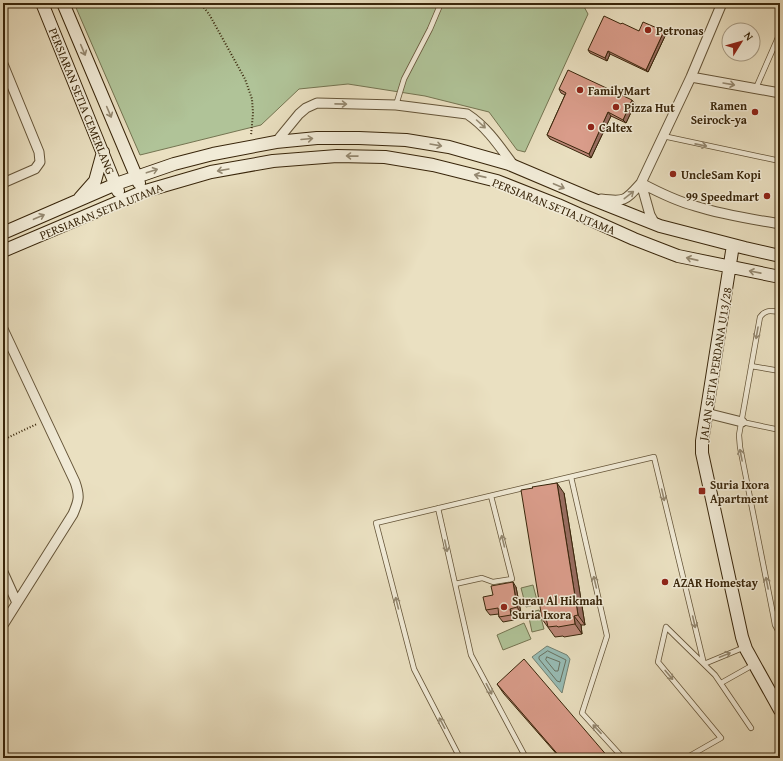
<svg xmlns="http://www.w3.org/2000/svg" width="783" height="761" font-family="'Gentium Book Plus',serif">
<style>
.green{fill:#b0c398;stroke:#747451}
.water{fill:#98bdb6;stroke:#728071}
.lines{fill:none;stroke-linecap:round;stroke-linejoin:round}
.shore{stroke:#687160;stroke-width:1}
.lane-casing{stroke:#645438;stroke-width:6}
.street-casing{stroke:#645438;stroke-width:11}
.secondary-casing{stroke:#38250a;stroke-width:14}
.path{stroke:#38250a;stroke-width:2;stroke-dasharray:1 2;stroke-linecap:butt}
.lane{stroke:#f1ebd7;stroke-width:4.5}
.street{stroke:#f1ebd7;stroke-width:9}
.secondary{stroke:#f1ebd7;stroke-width:12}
.wall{fill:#bb8677;stroke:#38250a}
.shaded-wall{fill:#986d61;stroke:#38250a}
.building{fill:#d99c8a;stroke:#38250a}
.oneway{stroke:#948870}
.poi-dot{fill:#8f2418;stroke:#f1ebd7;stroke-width:1.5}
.labels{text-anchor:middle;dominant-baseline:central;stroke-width:3;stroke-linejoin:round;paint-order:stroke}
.poi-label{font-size:12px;font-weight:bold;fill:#38250a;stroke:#f1ebd7;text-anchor:start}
.street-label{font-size:12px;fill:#38250a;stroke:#f1ebd7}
</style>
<rect width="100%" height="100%" fill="#eae0c1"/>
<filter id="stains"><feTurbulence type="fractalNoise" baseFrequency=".005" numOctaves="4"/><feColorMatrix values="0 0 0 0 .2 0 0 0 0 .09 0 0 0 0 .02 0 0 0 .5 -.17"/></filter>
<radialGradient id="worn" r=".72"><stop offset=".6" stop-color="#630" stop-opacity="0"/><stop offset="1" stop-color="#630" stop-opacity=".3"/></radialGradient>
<!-- green -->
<path class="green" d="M74 3H582L588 14 525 152 517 150 489 112 425 96 348 84 299 89 261 125 140 155Z
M533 585 538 604 526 607 521 588Z
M539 610 544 629 532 632 528 613Z
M524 623 531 639 503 650 497 635Z"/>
<!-- water -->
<path class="water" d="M547 646 567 655 570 659 562 693 532 657Z"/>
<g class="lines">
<!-- shore -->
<path class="shore" d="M548 651 566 660 560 682 557 681 539 659V657Z
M547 657 560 662 558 671H555L546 660Z"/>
<defs>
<path id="lane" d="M756 88 780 33
M396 105 404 79 430 29 441 3
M663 136 780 161
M780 312C771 311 766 309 760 317L739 435 740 447 773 614 775 625 780 634
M751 366 780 371
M742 422 780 430
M571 477 607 636 582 713 623 758
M438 508 471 655 526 758
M455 584 482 578 493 582 512 579 491 496
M773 614 780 613
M666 627 658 662 721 738 686 758
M666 627 715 675 751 728
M704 664 745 647
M721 683 753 665
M460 758 414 669 376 523 654 457 704 664"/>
<path id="street" d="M3 64 39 152 40 162 35 169 3 183
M691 77 780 93
M276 142 299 114 306 108 317 103 396 105 467 114C487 127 500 147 514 166
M641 183C658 192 676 201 695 206 723 215 752 219 780 224
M641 183 650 215 655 224
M601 199C625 202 625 201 641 183L691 77 722 3
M3 329 75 482C80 496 79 500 73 514L3 625
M706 413 742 422
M3 572 17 603"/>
<path id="secondary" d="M42 3 118 191
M63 3 139 183
M80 198 95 181 103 152
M3 233 116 184 174 164 213 154 276 142 317 138H359L406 140 449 147 509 164 587 197 660 226 745 248 780 256
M733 245 702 441V453L742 637 746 649 780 710
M3 251 142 192 211 172 273 161 337 156 385 157 433 165 497 181 558 205 634 239 678 256 780 277"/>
</defs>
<!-- lane casing -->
<use href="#lane" class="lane-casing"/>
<!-- street casing -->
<use href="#street" class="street-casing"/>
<!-- secondary casing -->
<use href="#secondary" class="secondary-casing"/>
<!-- path -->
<path class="path" d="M200 3 209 14 245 79 252 99 253 113 251 136
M3 441 9 437 37 424"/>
<!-- lane -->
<use href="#lane" class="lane"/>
<!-- street -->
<use href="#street" class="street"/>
<!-- secondary -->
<use href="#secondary" class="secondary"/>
</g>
<!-- wall -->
<path class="wall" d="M639 31H664L666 34 648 72 610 54 607 61 590 53 588 50Z
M559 89 635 104 626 123 611 116 591 158 550 139 547 135 565 95 561 93Z
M564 493 585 625H581L582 634 564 637 563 636 555 637 542 619Z
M516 587 521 613 513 614 514 620 503 622 499 617V614L490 615 486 610Z
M497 684 609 758H560L504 694Z"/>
<!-- shaded-wall -->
<path class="shaded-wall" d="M664 31 666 34 648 72 646 70Z
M608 51 610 54 607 61 605 58Z
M632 100 635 104 626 123 623 120Z
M608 112 611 116 591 158 589 154Z
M557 483 564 493 585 625 578 615Z
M513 582 516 587 521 613 517 607Z
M510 609 513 614 514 620 511 615Z
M574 616 581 625 582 634 575 624Z"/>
<!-- building -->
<path class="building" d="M604 16 621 24 622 23 639 31 643 22 664 31 646 70 608 51 605 58 588 50Z
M568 70 632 100 623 120 608 112 589 154 547 135 566 93 559 89Z
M557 483 578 615 574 616 575 624 558 627 557 626 548 627 546 618 542 619 521 490 533 488 532 487Z
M513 582 517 607 510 609 511 615 499 617 498 608 486 610 483 597 493 595 491 586Z
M524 659 609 758H561L497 684Z"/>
<!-- one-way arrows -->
<defs><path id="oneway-shaft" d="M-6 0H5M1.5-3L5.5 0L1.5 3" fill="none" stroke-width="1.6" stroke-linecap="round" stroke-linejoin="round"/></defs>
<g class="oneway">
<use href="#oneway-shaft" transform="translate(83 50) rotate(67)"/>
<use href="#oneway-shaft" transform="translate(729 84) rotate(10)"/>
<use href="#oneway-shaft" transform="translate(341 104) rotate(1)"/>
<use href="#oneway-shaft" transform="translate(109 112) rotate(67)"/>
<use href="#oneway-shaft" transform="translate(481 124) rotate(42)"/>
<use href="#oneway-shaft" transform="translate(307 139) rotate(-5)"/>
<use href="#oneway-shaft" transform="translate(436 145) rotate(10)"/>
<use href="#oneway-shaft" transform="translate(701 145) rotate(11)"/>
<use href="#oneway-shaft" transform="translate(352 156) rotate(-179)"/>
<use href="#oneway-shaft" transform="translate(223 170) rotate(170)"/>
<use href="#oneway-shaft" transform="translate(152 171) rotate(-18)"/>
<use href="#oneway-shaft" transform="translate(480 176) rotate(-167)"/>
<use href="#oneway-shaft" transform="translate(559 186) rotate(23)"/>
<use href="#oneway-shaft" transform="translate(629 195) rotate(-38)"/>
<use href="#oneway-shaft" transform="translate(39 217) rotate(-23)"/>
<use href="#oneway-shaft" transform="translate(692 259) rotate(-167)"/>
<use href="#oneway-shaft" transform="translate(755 272) rotate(-169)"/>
<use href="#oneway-shaft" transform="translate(757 333) rotate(100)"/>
<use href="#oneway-shaft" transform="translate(741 455) rotate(-101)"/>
<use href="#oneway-shaft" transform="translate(663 495) rotate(77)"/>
<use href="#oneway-shaft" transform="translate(503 541) rotate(-104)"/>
<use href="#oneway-shaft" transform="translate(446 546) rotate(78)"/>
<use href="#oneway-shaft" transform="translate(595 582) rotate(-103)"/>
<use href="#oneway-shaft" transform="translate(767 583) rotate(-101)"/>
<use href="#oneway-shaft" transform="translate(397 603) rotate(-104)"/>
<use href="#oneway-shaft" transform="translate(694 622) rotate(77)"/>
<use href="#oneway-shaft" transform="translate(725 655) rotate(-22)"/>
<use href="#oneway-shaft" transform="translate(669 675) rotate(50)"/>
<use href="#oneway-shaft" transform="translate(489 689) rotate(62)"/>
<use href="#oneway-shaft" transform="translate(442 723) rotate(-118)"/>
<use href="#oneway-shaft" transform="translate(597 729) rotate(-133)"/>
</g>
<!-- markers -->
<g class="poi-dot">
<circle cx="648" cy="30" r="4"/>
<circle cx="580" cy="90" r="4"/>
<circle cx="616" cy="107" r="4"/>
<circle cx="755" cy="112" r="4"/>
<circle cx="591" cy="127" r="4"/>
<circle cx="673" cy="174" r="4"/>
<circle cx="767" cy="196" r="4"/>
<rect x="698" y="487" width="8" height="8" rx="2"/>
<circle cx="665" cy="582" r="4"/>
<circle cx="504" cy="607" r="4"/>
</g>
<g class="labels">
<!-- poi labels -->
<g class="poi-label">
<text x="656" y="30">Petronas</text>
<text x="588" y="90">FamilyMart</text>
<text x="747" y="105" text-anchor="end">Ramen<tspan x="747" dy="14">Seirock-ya</tspan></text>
<text x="624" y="107">Pizza Hut</text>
<text x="599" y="127">Caltex</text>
<text x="681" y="174">UncleSam Kopi</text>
<text x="759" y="196" text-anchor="end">99 Speedmart</text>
<text x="710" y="484">Suria Ixora<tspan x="710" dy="14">Apartment</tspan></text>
<text x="673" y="582">AZAR Homestay</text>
<text x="512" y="600">Surau Al Hikmah<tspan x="512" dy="14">Suria Ixora</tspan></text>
</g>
<!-- street labels -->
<g class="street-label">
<text transform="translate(82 101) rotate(68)">PERSIARAN SETIA CEMERLANG</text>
<text transform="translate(554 206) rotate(22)">PERSIARAN SETIA UTAMA</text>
<text transform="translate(101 211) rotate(-22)">PERSIARAN SETIA UTAMA</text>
<text transform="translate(715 364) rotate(-81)">JALAN SETIA PERDANA U13/28</text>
</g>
</g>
<!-- margin -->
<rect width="783" height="761" fill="none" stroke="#eae0c1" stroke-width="16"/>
<rect x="4" y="4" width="775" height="753" fill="none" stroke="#38250a" stroke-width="2"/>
<rect x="8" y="8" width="767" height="745" fill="none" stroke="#38250a"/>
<!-- north arrow -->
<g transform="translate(741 42) rotate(53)"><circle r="19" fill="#f1ebd7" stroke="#a79c85"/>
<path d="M0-3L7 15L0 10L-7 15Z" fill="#8f2418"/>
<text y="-6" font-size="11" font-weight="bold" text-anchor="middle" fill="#38250a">N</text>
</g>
<rect width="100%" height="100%" filter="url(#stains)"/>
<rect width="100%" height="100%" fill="url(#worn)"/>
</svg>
